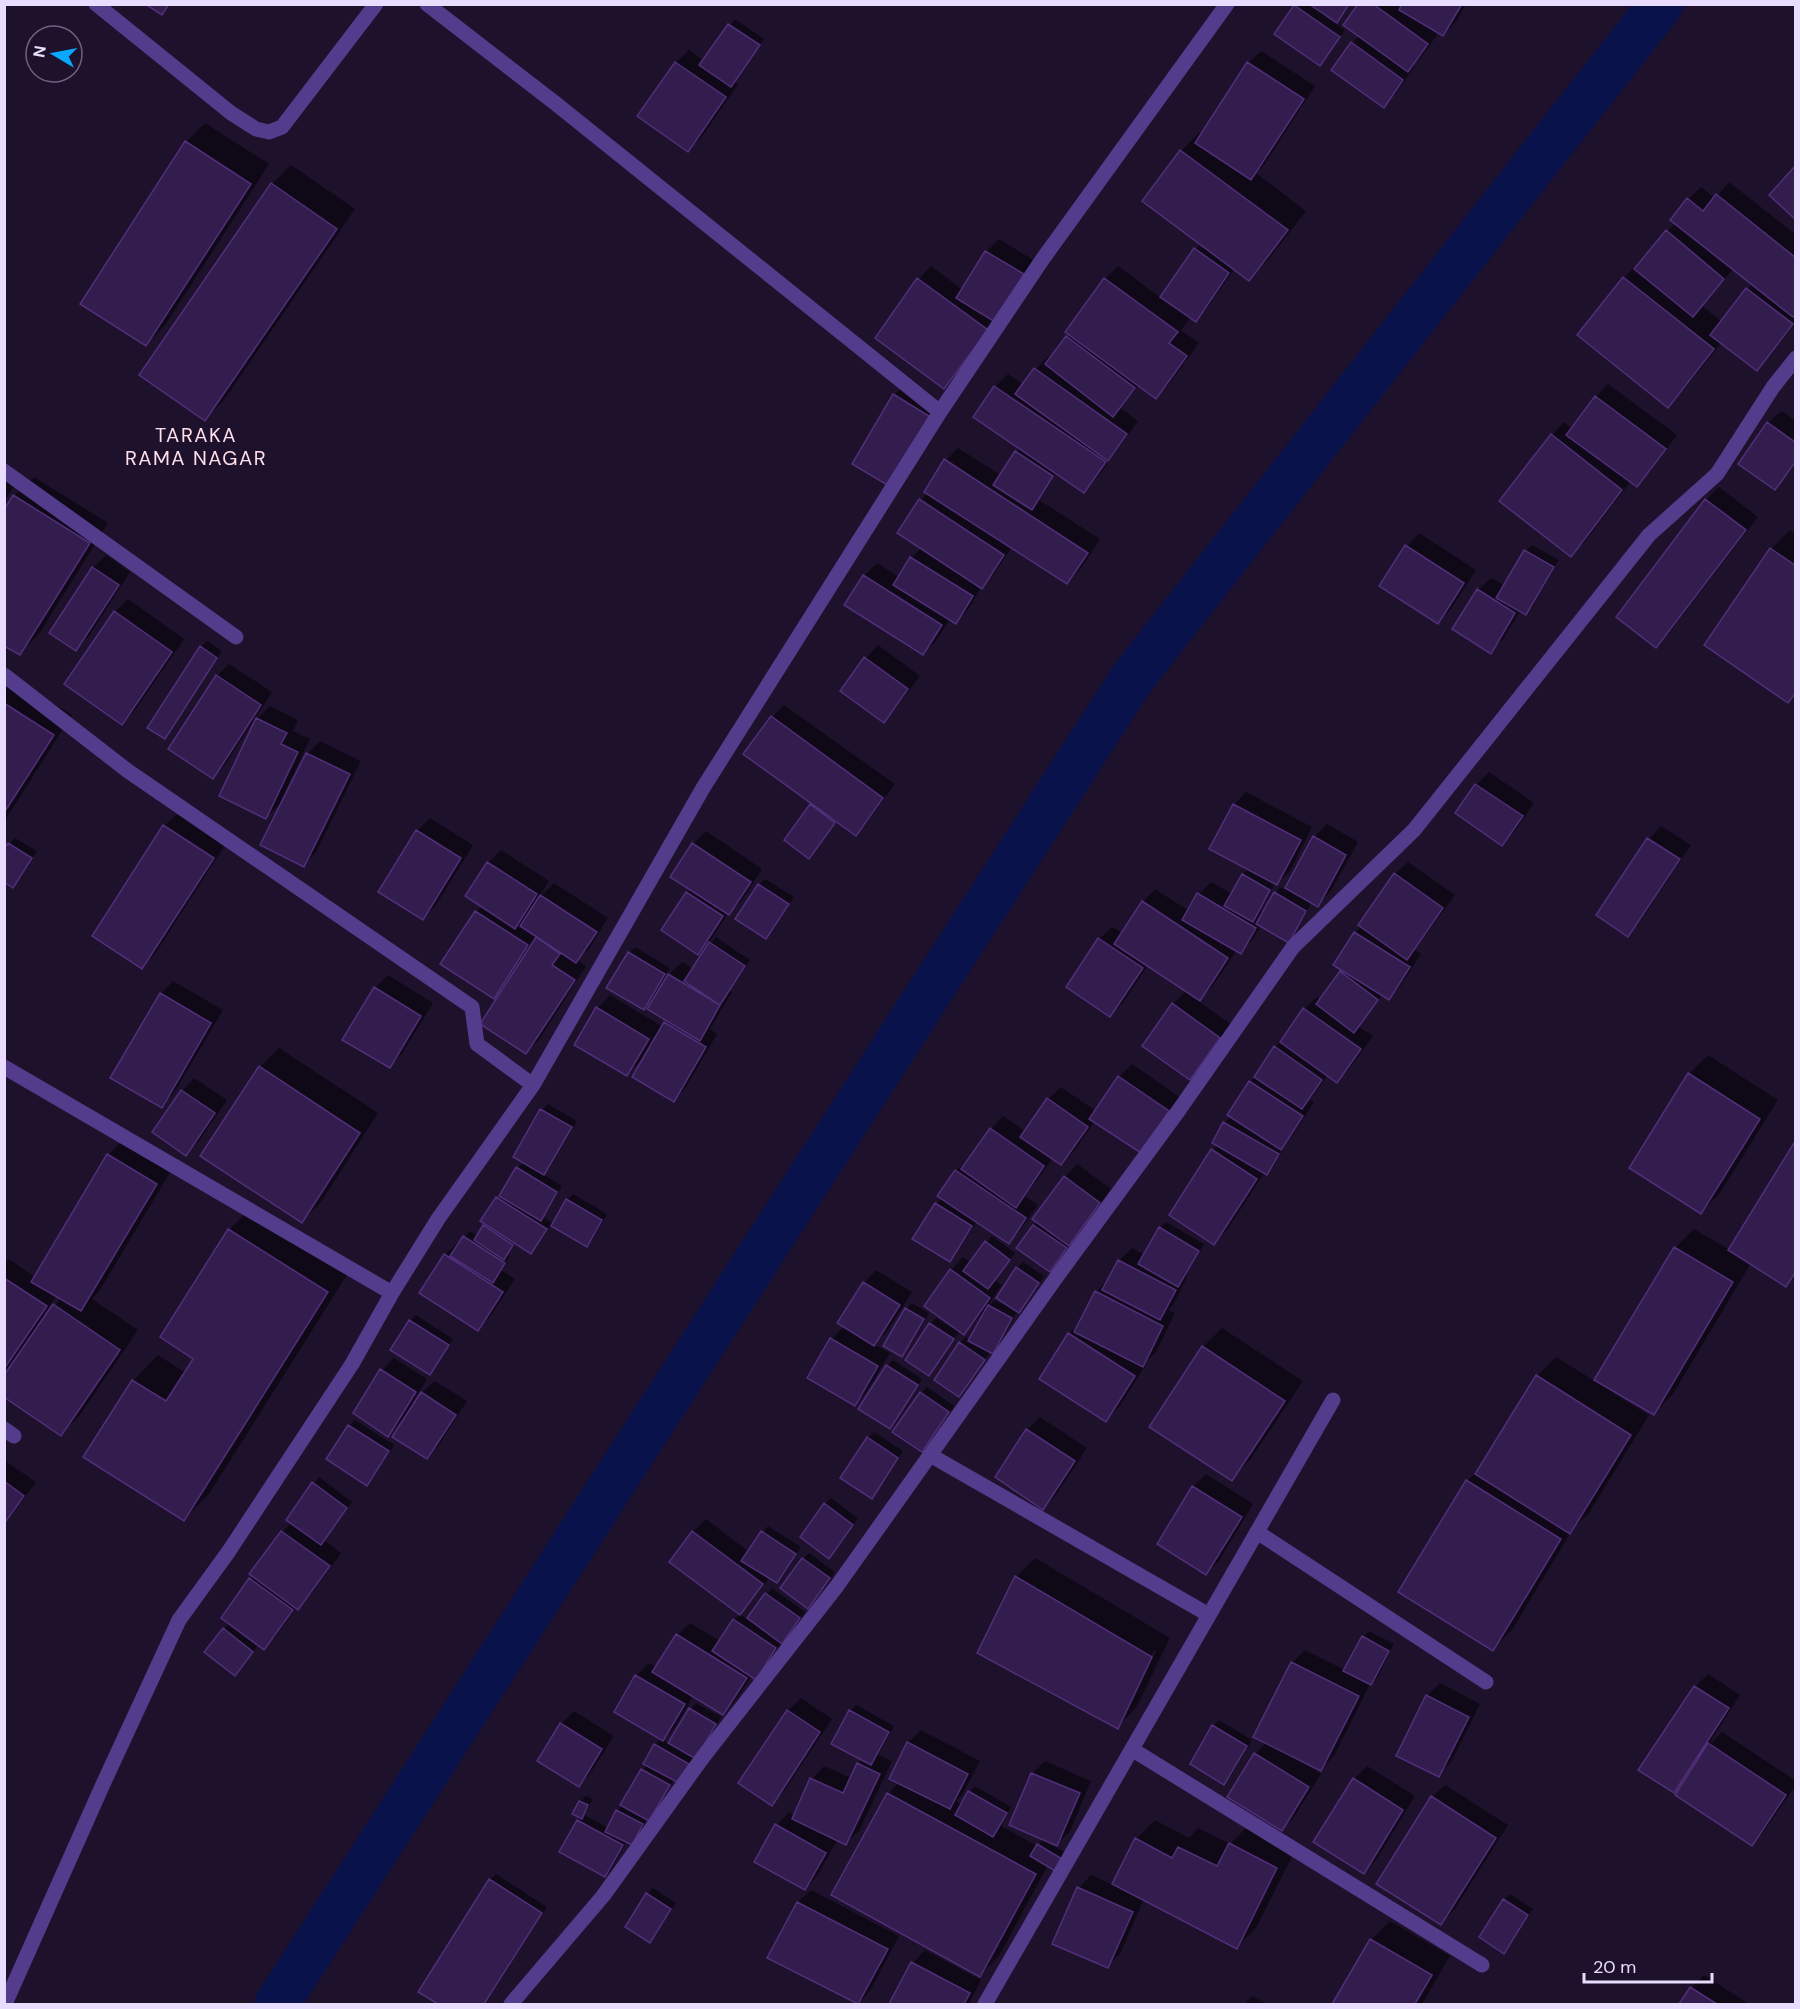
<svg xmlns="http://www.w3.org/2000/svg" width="1800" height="2009" font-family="'DM Sans',sans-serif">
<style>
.shadow{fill:#0007;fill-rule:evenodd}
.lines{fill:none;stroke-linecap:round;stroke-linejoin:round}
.canal{stroke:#0a124c;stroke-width:45}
.building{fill:#331d4e;stroke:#512f7a;stroke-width:1.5}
.service{stroke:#533c8c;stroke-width:15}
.minor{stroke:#533c8c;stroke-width:15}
.tertiary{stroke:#533c8c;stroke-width:15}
.labels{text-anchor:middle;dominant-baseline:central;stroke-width:5;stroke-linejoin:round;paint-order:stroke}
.neighbourhood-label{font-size:20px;letter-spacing:1.5px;fill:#ffdfeb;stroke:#1d112c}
</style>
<rect width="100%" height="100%" fill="#1d112c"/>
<!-- shadow -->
<path class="shadow" d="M1296 4H1350L1337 21 1328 15 1326 17 1345 30 1320 64 1295 6Z
M1360 4H1466L1456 22 1443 34 1439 32 1421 58 1413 65 1415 66 1396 93 1384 106 1352 43 1360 35Z
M735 19 764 39 734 82 738 84 701 138 688 150 676 63 689 50 704 61Z
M1261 51 1315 86 1264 165 1256 173 1306 211 1268 260 1249 279 1235 268 1208 307 1195 320 1191 317 1181 330 1199 343 1169 384 1156 397 1139 385 1120 408 1138 421 1097 478 1084 491 1056 472 1039 500 1100 539 1080 570 1067 582 1012 547 994 574 982 586 968 610 955 622 950 619 936 641 923 653 846 604 864 576 877 563 899 577 911 558 921 548V500L928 493 946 460 958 448 1001 475 1020 448 975 416 995 387 1008 374 1024 385 1036 369 1048 356 1051 358 1070 334 1067 331 1105 279 1118 266 1161 298 1201 243 1144 200 1181 151 1200 132 1203 133 1248 63Z
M205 123 269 164 165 325 146 345 186 142Z
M291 165 355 209 224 400 205 419 141 374 272 184Z
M1729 182 1796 235V322L1770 356 1757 369 1722 342 1687 386 1668 406 1624 278 1676 222 1688 199 1701 187 1715 198ZM1734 268 1753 283 1722 322 1702 306Z
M999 239 1035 261 957 375 944 388 877 338 919 279 931 266 963 290 987 251Z
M907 382 941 403 889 484 894 395Z
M1608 384 1677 435 1649 473 1636 485 1631 481 1584 543 1571 555 1552 435 1564 422 1572 429 1596 397Z
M1781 411 1796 421V464L1775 488 1768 423Z
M4 469 19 478 4 502Z
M34 477 108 523 39 634 20 653 14 496Z
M1719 487 1758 517 1669 633 1656 646 1618 616 1706 500Z
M1790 530 1796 534V694L1788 701 1771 549Z
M1419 533 1476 570 1451 609 1438 622 1381 585 1407 546Z
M1532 545 1559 560 1532 608 1526 614 1521 610 1503 639 1491 652 1478 590 1491 578 1505 586 1526 551Z
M106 555 130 572 89 636 76 649 93 568Z
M128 599 184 639 135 710 122 723 66 683 115 612Z
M207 641 222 651 171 731 165 737 201 647Z
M878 645 920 676 896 708 883 721 842 691 866 658Z
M229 664 272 692 225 765 213 777 217 676Z
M15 679 72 715 4 822V690Z
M784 705 895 784 868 821 856 834 837 820 814 851 811 805 813 803 772 717Z
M270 706 298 720 293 731 310 739 279 805 266 817 257 719Z
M320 741 361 761 316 852 304 865 307 754Z
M1489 772 1534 803 1515 831 1502 844 1457 813 1476 785Z
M1246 792 1312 827 1290 871 1277 883H1275L1260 911 1264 913 1275 893 1281 887 1285 890 1314 837 1327 824 1358 842 1330 892 1318 905 1312 902 1294 935 1288 941 1261 926 1253 939 1240 952 1237 950 1212 987 1198 1001 1232 1025 1203 1065 1190 1078 1173 1004 1186 991 1148 965 1123 1003 1110 1015 1099 939 1112 927 1123 933 1143 902 1155 889 1189 911 1199 894 1211 882 1232 894 1243 874 1249 869 1234 805Z
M177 814 225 845 155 954 142 967 164 826Z
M430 818 473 845 436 905 423 918 380 891 417 831Z
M1661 826 1691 845 1640 922 1628 935 1598 915 1649 839Z
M706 831 762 869 742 900 729 912 710 941 698 953 687 893 691 888 693 844Z
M15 838 37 851 19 880 13 886 9 844Z
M501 850 549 881 540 895 541 896 554 883 608 918 589 949 577 960 586 966 539 1040 526 1052 505 986 494 997 476 912 482 906 467 895 488 863Z
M1408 862 1455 895 1415 950 1421 954 1401 985 1389 998 1383 994 1358 1026 1373 1036 1350 1068 1337 1081 1328 1075 1310 1100 1314 1102 1293 1135 1282 1146 1284 1147 1273 1167 1267 1173 1265 1172 1227 1230 1214 1243 1171 1214 1217 1145 1224 1123 1232 1116 1229 1114 1250 1082 1257 1075 1275 1047 1285 1037 1304 1009 1317 997 1321 1000 1344 970 1355 933 1362 926 1395 874Z
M765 879 794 897 772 931 766 937 759 885Z
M716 937 750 960 730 991 732 992 710 1029 717 1034 686 1087 674 1100 645 1056 627 1074 576 1044 598 1008 610 995 663 1027 669 1020 654 998 644 1008 629 953 635 947 670 968 665 978 682 962 694 969 711 943Z
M388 975 433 1003 402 1054 389 1066 375 988Z
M173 981 223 1010 174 1093 161 1106V994Z
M279 1048 378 1113 321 1202 302 1221 260 1067Z
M1708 1055 1778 1100 1720 1193 1701 1212 1689 1074Z
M1132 1064 1181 1098 1153 1138 1095 1121 1074 1151 1061 1163 1053 1158 1025 1196 1038 1205 1021 1229 1008 1242 977 1221 956 1254 950 1260 936 1204 943 1198 956 1171 969 1158 991 1129 1003 1116 1026 1132 1048 1099 1061 1087 1096 1111 1119 1077Z
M194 1078 227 1100 199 1141 186 1154 182 1091Z
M548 1104 577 1121 550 1167 543 1174 562 1186 543 1217 554 1224 567 1200 573 1194 607 1214 593 1239 587 1245 551 1224 531 1252 515 1242 507 1254 510 1256 501 1270 515 1279 490 1317 477 1329 445 1255 458 1242 460 1243 470 1231 478 1236 487 1224 482 1221 497 1198 504 1191 517 1168 524 1162 542 1110Z
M127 1136 175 1164 100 1290 92 1299 138 1330 80 1415 61 1434 10 1367 4 1372V1264L9 1259 35 1277 108 1155ZM57 1295 61 1298 45 1318 43 1316Z
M1796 1144V1275L1786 1285 1751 1263 1673 1394 1654 1413 1615 1390 1613 1393 1649 1415 1589 1513 1574 1527 1512 1630 1493 1649 1467 1481 1481 1468 1537 1376 1556 1357 1595 1381 1675 1248 1694 1229 1730 1250Z
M1077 1164 1111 1189 1050 1270 1018 1248 1038 1221 1065 1177Z
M254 1205 352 1267 209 1494 184 1519 133 1381 158 1355 186 1373 195 1358 229 1230Z
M1166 1222 1204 1244 1186 1276 1187 1277 1173 1305 1168 1310 1175 1313 1156 1352 1146 1362 1147 1363 1119 1407 1106 1420 1069 1334 1081 1321 1096 1292 1109 1279 1119 1261 1132 1248 1145 1255 1160 1228Z
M992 1236 1015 1253 995 1280 1002 1285 988 1305 989 1306 995 1300 1012 1309 1017 1268 1023 1262 1044 1276 1025 1305 1019 1311 1018 1310 998 1346 992 1352 991 1351 959 1395 960 1343 966 1337 971 1340 986 1311 985 1310 964 1333 951 1270 963 1257 971 1262Z
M876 1270 912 1292 887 1331 874 1344 890 1353 867 1391 855 1404 810 1378 832 1339 845 1325 864 1283Z
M912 1303 929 1313 907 1350 901 1355 906 1309Z
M416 1315 453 1339 435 1367 429 1373 410 1321Z
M936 1318 959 1332 935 1368 929 1374 930 1324Z
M1222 1328 1303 1381 1250 1460 1231 1479 1203 1347Z
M394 1358 427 1379 412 1403 415 1405 422 1393 435 1381 467 1401 439 1445 427 1457 405 1417 388 1435 382 1370Z
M893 1360 922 1379 895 1422 889 1428 887 1366Z
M927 1387 954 1406 927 1444 921 1393Z
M1040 1417 1087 1448 1056 1495 1043 1508 1027 1430Z
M355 1420 394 1445 373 1478 367 1484 349 1426Z
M874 1432 903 1451 877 1491 871 1497 868 1438Z
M4 1460 36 1482 4 1526Z
M1206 1474 1253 1504 1219 1561 1206 1573 1193 1487Z
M319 1477 352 1502 324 1540 341 1553 310 1596 296 1608 277 1635 264 1648 259 1644 235 1674 224 1629 230 1623 251 1579 254 1576 251 1574 282 1532 292 1522 288 1519Z
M831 1498 858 1518 835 1551 825 1504Z
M706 1519 749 1552 768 1526 801 1547 783 1576 777 1582 770 1577 752 1600 740 1613 693 1532Z
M809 1553 835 1572 808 1607 803 1559Z
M1035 1558 1170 1638 1136 1708 1117 1727 1016 1577ZM1154 1650 1156 1651 1130 1706H1127Z
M772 1588 805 1612 788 1636 781 1642 762 1672 752 1675 735 1701 723 1713 694 1695 675 1727 663 1740 670 1744 690 1709 696 1703 721 1717 702 1751 684 1775 674 1779 655 1814 647 1819 637 1838 627 1841 611 1870 605 1876 578 1821 582 1817 580 1802 586 1796 593 1799 584 1815 609 1828 617 1811 623 1805 642 1770 648 1764 655 1745 661 1739 616 1711 636 1676 649 1663 657 1667 677 1635 690 1623 720 1641 734 1620 740 1614 748 1620Z
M1369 1631 1394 1644 1377 1678 1370 1684 1334 1756 1321 1769 1304 1761 1303 1763 1321 1774 1294 1817 1282 1829 1229 1797 1255 1754 1267 1742 1255 1736 1292 1663 1305 1650 1345 1670 1363 1637Z
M1708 1674 1740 1695 1710 1742 1711 1743 1722 1732 1796 1781V1785L1764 1831 1752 1844 1685 1779 1673 1791 1640 1769 1695 1687Z
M1440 1683 1480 1704 1451 1762 1438 1775 1427 1696Z
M801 1698 832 1719 784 1791 771 1804 788 1711Z
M856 1705 894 1726 878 1755 892 1761 859 1831 846 1843 838 1839 817 1876 805 1889 777 1825 789 1812 795 1815 812 1779 824 1766 851 1778 858 1764 863 1759 850 1711Z
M574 1711 614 1736 591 1772 579 1785 561 1724Z
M1219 1720 1252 1740 1230 1777 1224 1783 1213 1726Z
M921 1730 980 1761 962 1795 956 1801 962 1805 969 1792 975 1786 1011 1807 1001 1826 1037 1846 1045 1838 1032 1774 1045 1761 1091 1781 1070 1831 1057 1844 1050 1843 1066 1853 1060 1863 1048 1865 999 1956 980 1975 888 1794 899 1782 908 1743Z
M1367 1766 1415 1796 1377 1859 1364 1872 1354 1779Z
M1445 1785 1508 1825 1454 1910 1441 1923 1432 1797Z
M1155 1820 1189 1838 1198 1828 1230 1844 1249 1825 1296 1849 1256 1928 1237 1947 1144 1899 1120 1954 1107 1966 1079 1888 1091 1875 1113 1885 1136 1839Z
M496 1874 547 1907 485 2004H440L420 1991 490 1880Z
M653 1888 676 1903 656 1935 650 1941 647 1894Z
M811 1890 899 1936 870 1991 857 2004 769 1957 798 1902Z
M1510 1894 1533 1909 1510 1946 1504 1952V1900Z
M1390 1921 1450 1956 1422 2004H1333L1371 1940Z
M925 1950 981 1980 969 2004H891L913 1963Z
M1704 1975 1749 2004H1681L1691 1988Z
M1252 1996 1267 2004H1244Z"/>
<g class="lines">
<!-- canal -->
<path class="canal" d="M277 2004 1133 677 1661 4"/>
</g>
<!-- building -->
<path class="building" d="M145 4H169L162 15Z
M1309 4H1349L1337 23Z
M1358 4H1373L1428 44 1408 72 1343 25Z
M1402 4H1462L1443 36 1399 10Z
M1294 5 1340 37 1320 66 1274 34Z
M728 24 760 45 731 87 699 65Z
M1351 42 1403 80 1384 108 1331 70Z
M675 62 726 97 688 152 637 116Z
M1247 62 1304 99 1251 180 1195 143Z
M185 141 251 184 146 346 80 304Z
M1180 150 1288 230 1249 281 1142 201Z
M1796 165V220L1769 195Z
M271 183 337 229 205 421 139 375Z
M1716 194 1796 258V314L1793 317 1670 220 1687 198 1703 211Z
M1666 230 1724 279 1693 317 1634 269Z
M1194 248 1229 273 1196 322 1160 297Z
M985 251 1024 274 995 322 956 298Z
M1623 277 1714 349 1668 408 1577 335Z
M917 278 988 330 944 389 875 338Z
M1104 278 1178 332 1169 343 1187 356 1156 399 1065 332Z
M1746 288 1793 324 1757 371 1710 335Z
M1066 336 1135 388 1113 417 1045 364Z
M1034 368 1127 434 1108 461 1015 394Z
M994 386 1106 462 1084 493 973 417Z
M893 394 929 416 889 486 852 464Z
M1595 396 1666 449 1637 487 1566 435Z
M1767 422 1796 443V461L1775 490 1738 464Z
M1551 434 1622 490 1571 557 1499 501Z
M1015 451 1053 476 1032 510 993 485Z
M944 459 1088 553 1067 584 924 492Z
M13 495 90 543 20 655 4 646V510Z
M919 499 1004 555 982 589 897 533Z
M1705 499 1746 530 1656 648 1616 617Z
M1405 545 1464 583 1438 624 1379 586Z
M1770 548 1796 566V692L1788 703 1704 645Z
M1524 550 1554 567 1526 615 1496 598Z
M910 557 973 596 956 624 893 585Z
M92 567 119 585 76 651 49 633Z
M863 575 942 625 923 655 844 605Z
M1477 589 1515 613 1491 654 1452 629Z
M114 611 172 652 122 725 64 684Z
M200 646 217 658 165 739 147 728Z
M864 657 908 689 884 723 840 691Z
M216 675 261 705 213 779 168 749Z
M4 703 54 735 4 813Z
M771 716 883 798 856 836 743 754Z
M256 718 287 733 281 744 298 752 266 819 219 796Z
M306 753 350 774 304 867 260 845Z
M1475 784 1523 816 1502 846 1455 813Z
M810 804 835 823 809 859 784 840Z
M1233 804 1301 840 1277 885 1209 849Z
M163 825 214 858 142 969 92 936Z
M416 830 461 858 423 920 378 892Z
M1313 836 1346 855 1318 907 1285 888Z
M1647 838 1680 859 1628 937 1596 915Z
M8 843 32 858 13 888 4 882V849Z
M692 843 751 882 729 915 670 877Z
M487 862 537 894 515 929 465 896Z
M1394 873 1443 908 1407 960 1358 925Z
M1242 874 1270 890 1253 922 1224 906Z
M758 884 789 904 766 939 735 919Z
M686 892 723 916 698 955 661 930Z
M1274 892 1306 911 1289 943 1256 924Z
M1197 893 1256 928 1241 954 1182 920Z
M540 895 597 932 576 963 520 926Z
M1142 901 1228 958 1200 1001 1114 944Z
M475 911 528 945 494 999 440 964Z
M1354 932 1410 967 1389 1000 1333 965Z
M536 937 560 954 552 965 575 980 526 1054 480 1024Z
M1098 938 1143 968 1110 1017 1066 987Z
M709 942 745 966 720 1005 684 981Z
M628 952 665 974 644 1010 606 988Z
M1340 971 1378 1000 1354 1033 1316 1004Z
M668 974 720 1005 700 1041 647 1009Z
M374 987 421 1016 390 1068 342 1040Z
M160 993 211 1023 162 1108 110 1078Z
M1172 1003 1220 1038 1190 1080 1142 1046Z
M596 1007 649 1039 627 1076 574 1045Z
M1303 1008 1361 1049 1337 1083 1280 1042Z
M664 1022 706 1047 674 1102 632 1077Z
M1274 1046 1322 1080 1302 1109 1254 1077Z
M259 1066 360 1133 302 1223 200 1156Z
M1688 1073 1760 1119 1701 1214 1629 1168Z
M1118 1076 1169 1111 1141 1153 1089 1119Z
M1249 1081 1303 1116 1281 1150 1227 1115Z
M181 1090 215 1113 186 1156 152 1132Z
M1047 1098 1088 1127 1061 1165 1020 1137Z
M540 1109 572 1127 544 1175 513 1157Z
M1223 1122 1279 1154 1267 1175 1212 1143Z
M990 1128 1044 1166 1016 1208 961 1169Z
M1794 1143 1796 1144V1271L1786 1287 1728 1250Z
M1211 1149 1257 1179 1214 1245 1169 1215Z
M107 1154 157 1184 81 1311 31 1282Z
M516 1167 557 1192 541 1221 499 1196Z
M955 1170 1026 1218 1009 1244 937 1196Z
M1064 1176 1100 1203 1069 1246 1032 1219Z
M496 1197 547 1229 531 1254 480 1221Z
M566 1199 602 1220 587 1247 551 1226Z
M935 1203 972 1226 950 1262 912 1239Z
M483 1225 513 1245 504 1260 474 1240Z
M1033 1225 1067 1248 1050 1272 1016 1248Z
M1159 1227 1199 1251 1178 1287 1138 1264Z
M228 1229 328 1292 184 1521 83 1457 132 1380 166 1401 193 1359 160 1337Z
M463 1236 505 1263 493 1283 450 1256Z
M985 1241 1010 1260 988 1289 963 1271Z
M1674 1247 1733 1282 1654 1415 1594 1380Z
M444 1254 503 1292 478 1331 419 1293Z
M1118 1260 1176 1290 1160 1320 1102 1290Z
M1016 1267 1039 1283 1019 1313 996 1298Z
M950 1269 990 1298 964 1335 924 1306Z
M4 1278 47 1306 4 1369Z
M863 1282 900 1305 874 1346 837 1323Z
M1095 1291 1163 1326 1143 1367 1074 1332Z
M53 1304 120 1350 61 1436 4 1397V1375Z
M988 1305 1012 1318 993 1354 968 1341Z
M905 1308 924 1319 902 1357 883 1346Z
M409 1320 449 1345 430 1375 390 1350Z
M929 1323 954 1339 929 1376 905 1360Z
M1068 1333 1135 1376 1106 1422 1039 1379Z
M830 1338 878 1366 855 1406 807 1378Z
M959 1342 985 1360 959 1397 934 1380Z
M1202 1346 1285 1401 1232 1481 1149 1427Z
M886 1365 918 1385 890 1429 858 1409Z
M380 1369 416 1392 388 1437 353 1413Z
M1536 1375 1631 1435 1570 1534 1475 1474Z
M421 1392 456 1415 427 1459 392 1437Z
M920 1392 949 1412 922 1452 892 1432Z
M348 1425 389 1451 367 1486 326 1459Z
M1026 1429 1075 1461 1043 1510 995 1477Z
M867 1437 898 1458 872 1499 840 1478Z
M1466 1480 1561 1539 1493 1651 1398 1592Z
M4 1481 24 1496 4 1524Z
M312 1482 347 1508 321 1545 286 1520Z
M1192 1486 1242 1517 1206 1575 1157 1544Z
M824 1503 853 1525 829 1559 800 1537Z
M281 1531 330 1566 298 1610 249 1574Z
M692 1531 763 1584 740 1615 669 1562Z
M761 1531 796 1554 777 1583 741 1561Z
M802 1558 830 1578 808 1609 780 1588Z
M1015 1576 1152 1657 1118 1729 977 1653Z
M249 1578 293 1610 264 1650 221 1618Z
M765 1593 800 1618 782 1644 747 1618Z
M733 1619 776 1648 756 1680 712 1651Z
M223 1628 253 1652 235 1676 204 1652Z
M676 1634 747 1678 723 1715 652 1672Z
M1362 1636 1389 1651 1371 1685 1343 1671Z
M1291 1662 1359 1696 1321 1771 1253 1737Z
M635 1675 685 1704 663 1741 614 1712Z
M1694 1686 1729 1708 1674 1793 1638 1770Z
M1426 1695 1469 1717 1439 1777 1396 1756Z
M689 1708 716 1724 696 1759 668 1743Z
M787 1710 820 1732 772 1806 738 1783Z
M849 1710 889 1732 871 1765 831 1744Z
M560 1723 602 1749 579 1787 537 1761Z
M1212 1725 1247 1746 1224 1785 1190 1764Z
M907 1742 968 1774 950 1809 889 1779Z
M1708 1743 1786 1795 1752 1846 1675 1795Z
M654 1744 689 1764 679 1783 643 1764Z
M1254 1753 1309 1787 1282 1831 1227 1797Z
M857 1763 880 1774 846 1845 792 1819 810 1778 843 1793Z
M641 1769 670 1785 649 1821 620 1805Z
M1031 1773 1080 1793 1057 1846 1009 1825Z
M1353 1778 1403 1810 1364 1874 1313 1842Z
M968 1791 1007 1813 993 1837 955 1815Z
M887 1793 1036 1874 980 1977 831 1895Z
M1431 1796 1496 1838 1441 1925 1376 1884Z
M579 1801 588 1805 582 1819 572 1814Z
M616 1810 643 1824 632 1845 605 1832Z
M577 1820 623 1845 605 1877 559 1852Z
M775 1824 826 1853 805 1890 754 1862Z
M1135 1838 1172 1858 1178 1847 1217 1866 1229 1843 1277 1868 1237 1949 1112 1884Z
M1037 1844 1062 1859 1055 1871 1030 1856Z
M489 1879 542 1913 484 2004H438L418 1992Z
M1077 1887 1133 1912 1108 1968 1052 1944Z
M646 1893 671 1909 650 1943 625 1927Z
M1503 1899 1528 1915 1504 1954 1479 1937Z
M797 1902 888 1949 858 2004 767 1958Z
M1370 1939 1432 1975 1415 2004H1332Z
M911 1962 970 1993 964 2004H889Z
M1690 1987 1717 2004H1679Z"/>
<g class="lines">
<!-- service -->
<path class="service" d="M1257 1532 1486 1682"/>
<!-- minor -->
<path class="minor" d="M96 4 231 113 256 129 269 132 282 127 376 4
M427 4 555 103 940 412
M4 471 236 637
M4 675 128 771 472 1007 477 1044 533 1085
M4 1067 392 1293
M4 1429 14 1436
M930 1455 1209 1615
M1133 1750 1482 1965
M5 2004 104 1782 179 1620 229 1551 352 1364 392 1293 438 1219 533 1085 703 788 940 412 1042 260 1227 4
M985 2004 1333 1400"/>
<!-- tertiary -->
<path class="tertiary" d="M511 2004 603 1896 703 1757 837 1586 1058 1275 1179 1110 1293 947 1414 830 1649 535 1717 474 1773 387 1796 358"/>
</g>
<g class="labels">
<!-- neighbourhood labels -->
<g class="neighbourhood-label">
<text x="196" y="435">TARAKA<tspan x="196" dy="23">RAMA NAGAR</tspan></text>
</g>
</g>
<!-- border -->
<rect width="1800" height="2009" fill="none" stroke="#e9ddff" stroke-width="12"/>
<!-- north arrow -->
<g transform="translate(54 54) rotate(280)"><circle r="28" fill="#1d112c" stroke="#6f6380" stroke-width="1.5"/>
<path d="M0-4.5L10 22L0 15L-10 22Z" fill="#09a8ff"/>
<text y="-9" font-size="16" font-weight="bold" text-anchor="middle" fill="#e9ddff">N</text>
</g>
<!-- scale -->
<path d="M1584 1973v9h128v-9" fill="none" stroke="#e9ddff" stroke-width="3"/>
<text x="1593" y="1973" font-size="18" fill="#e9ddff" stroke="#1d112c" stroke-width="4.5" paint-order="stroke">20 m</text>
</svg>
